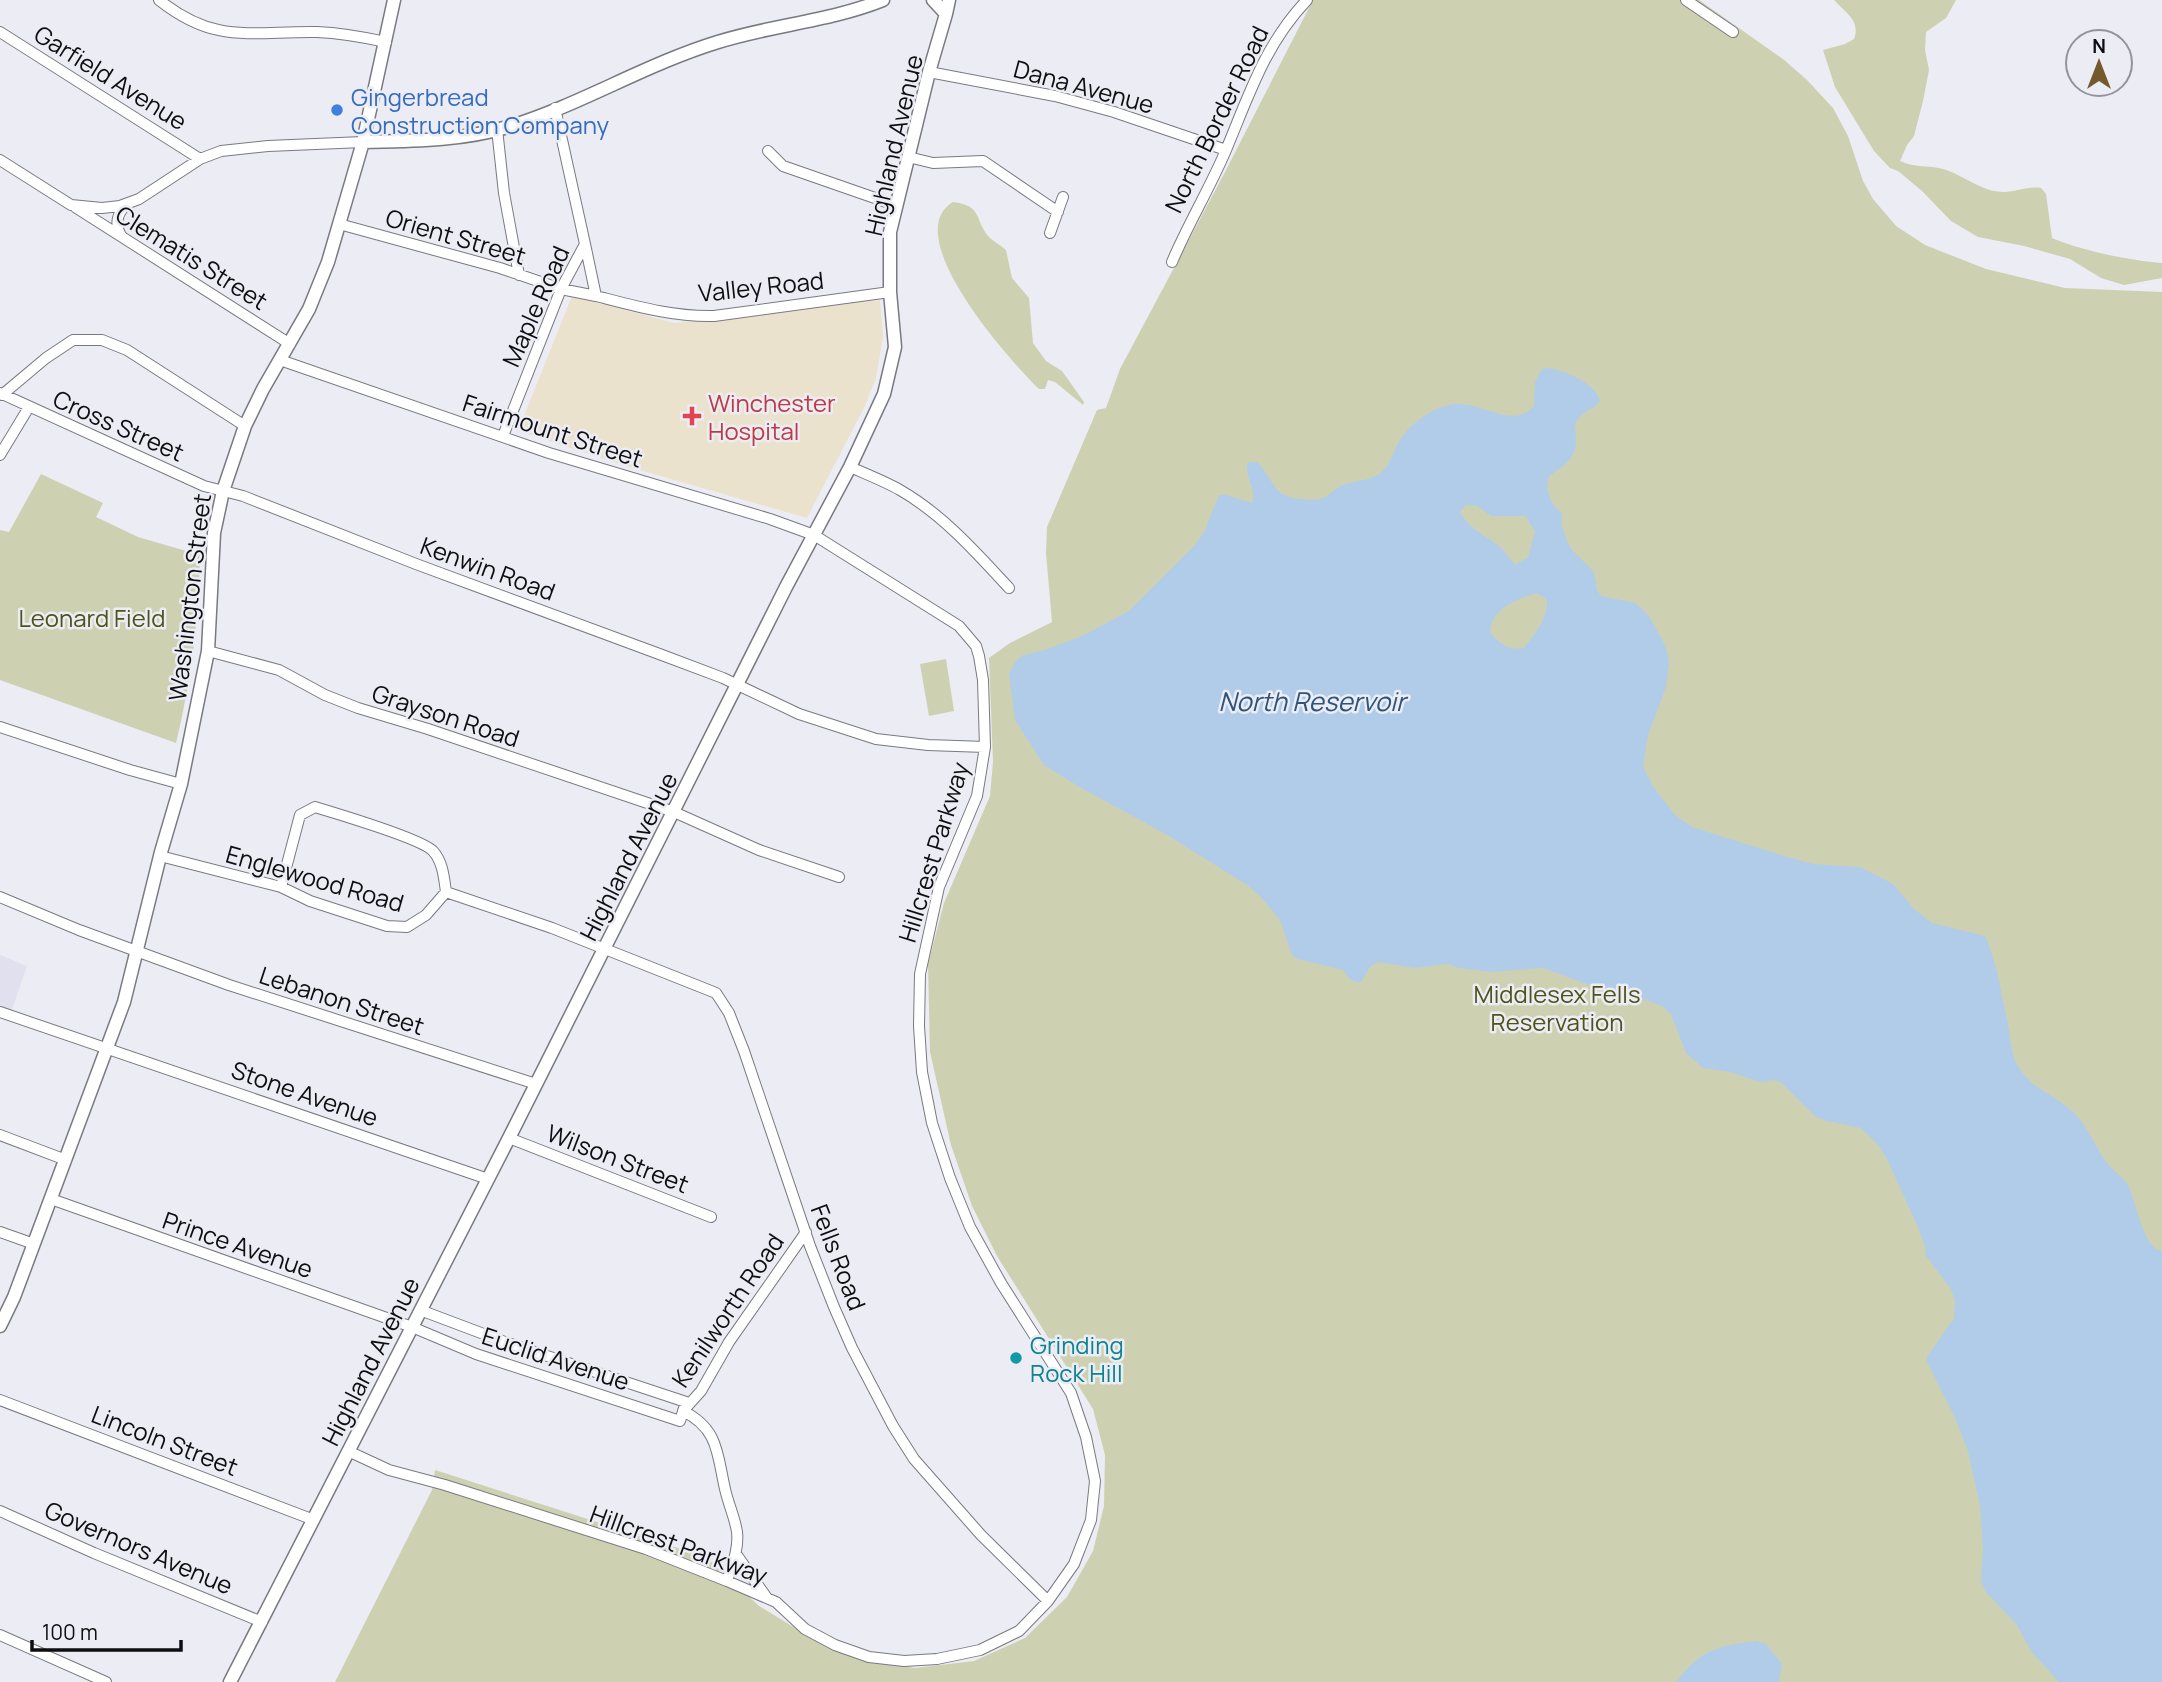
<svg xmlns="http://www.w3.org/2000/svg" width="2162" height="1682" font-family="Manrope,sans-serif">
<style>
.built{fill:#e0e0ef}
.medical{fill:#ebe2cd}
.green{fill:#cdd1b1}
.water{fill:#b1cce9;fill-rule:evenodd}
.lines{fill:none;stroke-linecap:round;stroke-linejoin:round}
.minor-casing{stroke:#797980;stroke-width:12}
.major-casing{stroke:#797980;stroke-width:15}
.minor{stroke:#fff;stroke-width:10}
.major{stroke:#fff;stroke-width:12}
.shop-dot{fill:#3f7fe0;stroke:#ececf4;stroke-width:2.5}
.health-dot{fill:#e0444e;stroke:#ececf4;stroke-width:2.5}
.culture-dot{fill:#0f9aa8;stroke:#ececf4;stroke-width:2.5}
.labels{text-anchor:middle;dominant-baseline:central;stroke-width:5;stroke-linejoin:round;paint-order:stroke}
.street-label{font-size:24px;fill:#0e0e11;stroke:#ececf4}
.shop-label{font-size:24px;fill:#366cbe;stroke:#ececf4;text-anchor:start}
.health-label{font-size:24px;fill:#be3a42;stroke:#ececf4;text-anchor:start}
.park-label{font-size:24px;fill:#4e5318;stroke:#ececf4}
.culture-label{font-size:24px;fill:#0d838f;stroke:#ececf4;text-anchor:start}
.water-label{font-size:26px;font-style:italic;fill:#2c547c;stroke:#ececf4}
</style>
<rect width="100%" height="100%" fill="#ececf4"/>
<!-- built -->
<path class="built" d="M0 955 27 966 8 1021 0 1018Z"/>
<!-- medical -->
<path class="medical" d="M572 296 674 323 880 300 883 337 876 378 865 406 807 518 629 467 518 431Z"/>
<!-- green -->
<path class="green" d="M1313 0H1699L1783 59 1807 80 1833 108 1848 136 1863 181 1873 199 1896 226 1925 245 1986 269 2065 288 2162 292V1682H335L432 1490 435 1470 706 1557 759 1606 815 1640 873 1662 915 1668 974 1661 1025 1638 1067 1597 1093 1551 1104 1506 1105 1455 1093 1409 997 1256 972 1206 951 1145 930 1052 928 964 944 903 990 796 993 762 989 658 1010 643 1052 622 1046 553 1047 527 1097 410 1106 408 1120 369 1224 174Z
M1834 0H1956L1946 18 1926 32 1925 50 1929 70 1923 101 1914 136 1907 145 1900 161C1915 168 1928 165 1943 169 1964 175 1981 192 2004 192 2017 192 2028 186 2041 188L2046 194 2052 238C2079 250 2132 261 2162 263V278L2124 285 2101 278 2070 259 2024 246 1978 237 1951 221 1922 191 1898 171 1890 168 1874 151 1835 87 1823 50 1845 44 1854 39C1861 21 1845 12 1834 0Z
M953 202C982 205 975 220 988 236 992 241 1001 245 1006 250L1012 278 1029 298 1033 343 1046 361 1062 371 1084 402 1083 405 1055 382 1048 380 1045 389H1039C1011 362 897 235 953 202Z
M41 474 103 503 96 517 138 537 200 555C199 618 191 681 176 743L0 680V530L9 532Z
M946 659 954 711 929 716 920 664Z"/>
<!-- water -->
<path class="water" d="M1549 368C1567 372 1596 383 1600 401 1594 410 1579 412 1576 423 1574 429 1576 434 1576 439 1577 459 1562 467 1548 477 1545 491 1551 505 1562 513V526L1567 541 1572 550 1594 572 1597 590 1601 596 1636 603 1649 616 1666 647 1669 661 1666 687 1648 735 1643 766 1652 785 1675 815 1692 827 1781 855 1813 864 1860 867 1893 884 1914 909 1932 923 1985 936C1998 964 2001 994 2008 1024 2011 1039 2010 1052 2018 1066 2029 1087 2054 1095 2071 1110 2086 1123 2093 1142 2104 1159 2110 1168 2119 1174 2126 1182 2137 1198 2141 1248 2162 1251V1682H2059L2031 1651 2017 1625 1985 1591 1981 1581 1983 1547 1980 1506 1968 1451 1955 1418 1927 1362V1357L1954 1318 1955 1301 1951 1289 1926 1256 1925 1246 1917 1225 1886 1157 1879 1146 1861 1128 1826 1121 1815 1116 1782 1083 1774 1080 1760 1082 1730 1072 1703 1068 1686 1053 1671 1014 1662 1006 1646 1000 1608 988 1592 986 1543 968 1492 972 1459 968 1448 964 1415 968 1378 962 1370 967 1361 982C1352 983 1348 977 1343 970L1298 959 1292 955 1280 920 1260 896 1247 885 1164 833 1083 789 1044 765 1015 720 1009 674 1015 662 1023 655 1045 650 1082 636 1129 611 1195 545 1204 532 1219 495H1226L1252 503C1257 488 1243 475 1248 462H1257C1267 471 1273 489 1284 495 1293 499 1312 501 1321 499 1328 497 1333 490 1339 487 1355 478 1375 484 1387 466 1391 461 1393 453 1396 447 1405 429 1421 416 1439 408 1476 391 1508 434 1534 406L1535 382 1542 369ZM1466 505 1477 506 1491 516H1526L1535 532 1528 557 1515 565C1510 559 1506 552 1500 547 1486 535 1470 530 1460 512ZM1537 593 1547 600C1548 618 1535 634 1524 648 1507 650 1501 645 1490 632 1492 608 1517 599 1537 593Z
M1756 1641 1766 1644 1782 1664 1779 1682H1676C1701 1650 1716 1646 1756 1641Z"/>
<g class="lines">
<defs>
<path id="minor" d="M159 0C216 45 250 31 317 32 340 33 363 37 386 42
M1686 0 1733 32
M0 32 200 159
M929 72 1055 96 1114 112 1226 150
M497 129 504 193 519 275
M768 151 783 166 895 205
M908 157 933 163 983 161 1058 212
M0 160 71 205 102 208 120 206 139 199 200 159 221 151 268 146 363 142
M75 207 290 344
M339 224 500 268 561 289 596 296
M1050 233 1063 197
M122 237C114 225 117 213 127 204
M585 244 596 296C635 306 673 317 714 316L890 292
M1172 262C1188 224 1210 188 1226 150 1249 95 1265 44 1307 0
M280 360 549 453 770 519 814 535 959 626 976 646 979 656 983 680 985 747 977 796 939 887 920 974 919 1026 922 1072 932 1123 950 1178 970 1227 1001 1283 1071 1393 1086 1437 1095 1481 1091 1520 1074 1564 1048 1601 1019 1631 980 1650 937 1659 904 1661 869 1657 835 1645 805 1629 776 1602 727 1581 646 1549 445 1485 389 1470 348 1451
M0 393 204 486 243 496 416 564 662 655 723 678 799 714 876 739 928 745 985 747
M2 395 46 358 73 340H102L127 350 245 426
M503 436 561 289 585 244 555 108
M0 455 29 407
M850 467C866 474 884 481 900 490 942 514 976 552 1009 588
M208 651 279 670 325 695 358 708 428 729 674 812 759 850 839 877
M0 727 130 770 181 784
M160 856 281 887 310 901 387 926 407 927 426 915 446 892 552 928 716 993 729 1013 744 1051 810 1246 834 1307 852 1348 893 1426 914 1459 981 1535 1048 1601
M281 887 300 815 315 807C335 813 422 839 433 851 443 862 444 878 446 892
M0 897 79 930 229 985 536 1084
M0 1012 488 1179
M0 1135 66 1160
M509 1138 711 1217
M51 1199 412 1327 476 1354 680 1421 686 1402 505 1342 420 1310
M0 1232 34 1244
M0 1400 314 1520
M683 1411 701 1391 729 1342 806 1232
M683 1411C719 1429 717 1454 725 1489 728 1503 735 1518 737 1532 739 1549 732 1565 727 1581
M0 1511 94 1553 262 1622
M736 1554 767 1598
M0 1635 106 1682"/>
<path id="major" d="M946 14 949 0
M363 142C412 141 463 141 511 126 582 104 646 64 718 42 772 25 831 21 883 0
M0 1326 14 1297 124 1002 161 852 181 784 208 651 214 533 223 491 245 426 263 389 309 309 328 262 363 142 394 0
M230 1682 509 1138 786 587 850 467 884 394 895 347 890 292V232L929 72 946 14 933 0"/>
</defs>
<!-- minor casing -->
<use href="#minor" class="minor-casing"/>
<!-- major casing -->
<use href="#major" class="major-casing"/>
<!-- minor -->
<use href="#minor" class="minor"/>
<!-- major -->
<use href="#major" class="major"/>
</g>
<!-- markers -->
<circle class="shop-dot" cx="337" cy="110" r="7"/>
<path class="health-dot" d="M688.5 405.5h7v7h7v7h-7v7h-7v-7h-7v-7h7z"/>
<circle class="culture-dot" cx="1016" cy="1358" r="7"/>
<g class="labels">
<!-- street labels -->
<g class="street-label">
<text transform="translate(111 77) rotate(32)">Garfield Avenue</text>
<text transform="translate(1084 86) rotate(15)">Dana Avenue</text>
<text transform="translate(1216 119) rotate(-64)">North Border Road</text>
<text transform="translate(893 145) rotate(-77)">Highland Avenue</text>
<text transform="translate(456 236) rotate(16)">Orient Street</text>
<text transform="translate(192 257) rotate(32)">Clematis Street</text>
<text transform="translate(761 286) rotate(-6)">Valley Road</text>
<text transform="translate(535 306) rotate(-66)">Maple Road</text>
<text transform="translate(119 425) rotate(24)">Cross Street</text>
<text transform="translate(553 430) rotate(18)">Fairmount Street</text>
<text transform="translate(488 568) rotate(20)">Kenwin Road</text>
<text transform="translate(189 597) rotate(-83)">Washington Street</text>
<text transform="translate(446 715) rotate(18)">Grayson Road</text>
<text transform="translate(933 852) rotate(-73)">Hillcrest Parkway</text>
<text transform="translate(628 856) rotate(-63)">Highland Avenue</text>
<text transform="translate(315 878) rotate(16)">Englewood Road</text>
<text transform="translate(342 1000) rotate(18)">Lebanon Street</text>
<text transform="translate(305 1093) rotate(19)">Stone Avenue</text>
<text transform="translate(618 1158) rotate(21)">Wilson Street</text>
<text transform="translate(238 1244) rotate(19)">Prince Avenue</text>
<text transform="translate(839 1257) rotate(69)">Fells Road</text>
<text transform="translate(727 1310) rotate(-56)">Kenilworth Road</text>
<text transform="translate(556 1358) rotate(18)">Euclid Avenue</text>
<text transform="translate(370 1361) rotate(-63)">Highland Avenue</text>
<text transform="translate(165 1440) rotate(21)">Lincoln Street</text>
<text transform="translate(679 1544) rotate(20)">Hillcrest Parkway</text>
<text transform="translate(139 1547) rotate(23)">Governors Avenue</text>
</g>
<!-- shop labels -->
<g class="shop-label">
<text x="351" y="96">Gingerbread<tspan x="351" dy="28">Construction Company</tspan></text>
</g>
<!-- health labels -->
<g class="health-label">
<text x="708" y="402">Winchester<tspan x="708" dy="28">Hospital</tspan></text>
</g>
<!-- park labels -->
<g class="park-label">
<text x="92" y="617">Leonard Field</text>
<text x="1557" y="993">Middlesex Fells<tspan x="1557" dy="28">Reservation</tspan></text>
</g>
<!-- culture labels -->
<g class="culture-label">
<text x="1030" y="1344">Grinding<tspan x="1030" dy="28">Rock Hill</tspan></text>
</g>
<!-- water labels -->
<g class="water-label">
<text x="1312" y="701">North Reservoir</text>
</g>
</g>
<!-- north arrow -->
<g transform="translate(2099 63)"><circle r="33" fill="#ececf4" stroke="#939399" stroke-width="2"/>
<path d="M0-5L12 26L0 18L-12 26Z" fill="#73592b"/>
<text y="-10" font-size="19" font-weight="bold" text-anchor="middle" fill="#0e0e11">N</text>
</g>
<!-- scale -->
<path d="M32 1640v10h149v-10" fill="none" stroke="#0e0e11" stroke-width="3.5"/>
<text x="42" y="1640" font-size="21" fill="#0e0e11" stroke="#ececf4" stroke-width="5" paint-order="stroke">100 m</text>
</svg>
